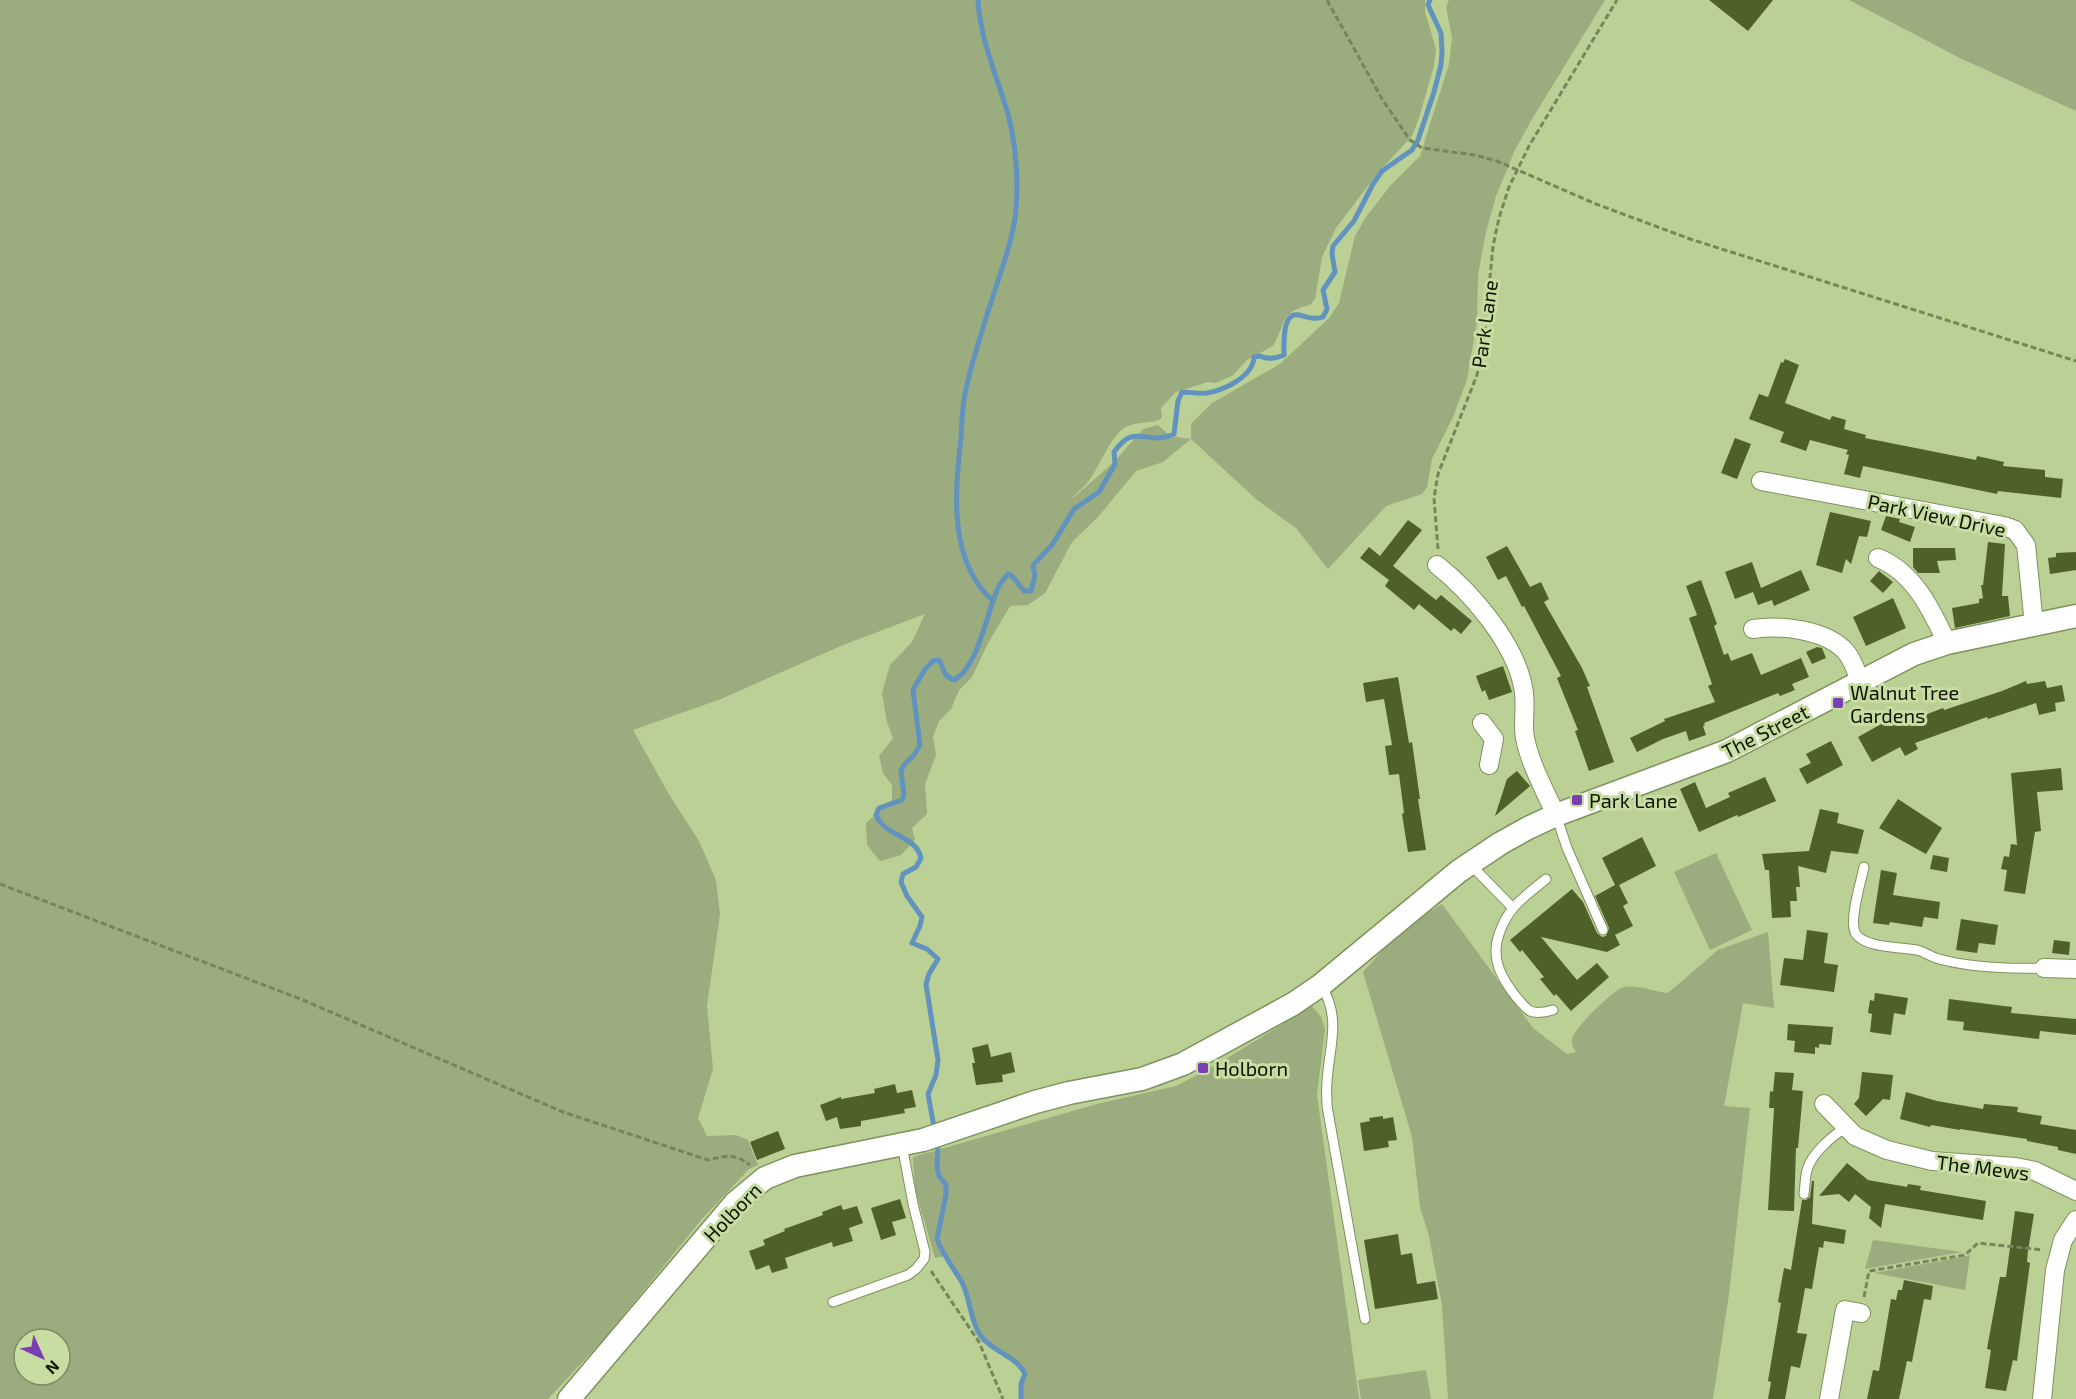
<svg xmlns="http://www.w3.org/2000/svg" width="2076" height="1399" font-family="'Exo 2',sans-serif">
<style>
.green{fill:#9bac7f;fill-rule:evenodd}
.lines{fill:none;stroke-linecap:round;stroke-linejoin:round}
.stream{stroke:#6193be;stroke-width:5}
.building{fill:#4e6129}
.service-casing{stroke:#7e935b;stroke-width:11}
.minor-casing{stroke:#7e935b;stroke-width:20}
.tertiary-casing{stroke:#7e935b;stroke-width:25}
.path{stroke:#75865a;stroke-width:3;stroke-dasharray:6 3;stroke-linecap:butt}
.service{stroke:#fff;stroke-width:9}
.minor{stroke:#fff;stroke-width:18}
.tertiary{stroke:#fff;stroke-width:22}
.poi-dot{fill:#7b3db2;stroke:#c7dda2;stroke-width:2}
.labels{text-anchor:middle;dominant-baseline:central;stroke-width:6;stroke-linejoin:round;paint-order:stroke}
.street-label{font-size:20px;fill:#0e1602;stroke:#c7dda2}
.poi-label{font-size:20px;fill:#0e1602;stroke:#c7dda2;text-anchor:start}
</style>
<rect width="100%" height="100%" fill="#bad095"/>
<!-- green -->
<path class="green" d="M0 0H1425V12L1436 49 1434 66 1419 118 1412 136 1377 174 1336 228 1322 257 1315 299 1310 305C1280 311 1286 324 1273 346L1247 360 1232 376 1215 383 1208 382 1176 392 1161 408 1162 418C1152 425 1138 420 1126 427 1109 437 1100 467 1088 482 1083 488 1076 493 1072 499L1115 461 1143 429 1158 425 1170 436 1191 439V424L1212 403 1280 364 1329 318 1339 303 1355 236 1366 217 1390 186 1420 156 1449 64 1452 38 1446 7 1449 0H1605L1532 119 1515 150 1496 196 1486 232 1478 275 1477 321 1467 380 1453 417 1432 459 1427 487 1422 494 1386 506 1328 569 1296 528 1256 499 1191 439 1163 462 1136 471 1098 517 1072 542 1045 593 1028 605 1010 606 987 645 972 677 959 690 951 709 939 721 933 737 936 755 925 784 927 814 912 828 915 840 901 855 880 861 867 845 866 823 892 800V785L883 773 879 756 893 738 887 722 882 693 890 665 912 642 925 614 843 645 721 699 633 730 670 796 699 841 716 880 720 914 707 1006 713 1069 698 1118 707 1136 736 1135 748 1140 758 1165 749 1169 702 1219 604 1339 548 1399H0ZM24 1339H60V1375H24Z
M1849 0H2076V111L1960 58Z
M1716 853 1752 930 1710 950 1674 872Z
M1442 904 1533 1028 1567 1054 1576 1052C1573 1048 1571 1044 1572 1039 1574 1028 1611 993 1621 988 1636 983 1653 992 1668 993L1718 950 1768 932 1774 1008 1743 1003 1724 1106 1750 1108 1729 1294 1713 1399H1448L1442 1306 1429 1236 1420 1207 1412 1137 1363 972 1400 931Z
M1312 1006 1321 1017 1325 1029 1317 1095 1359 1399H1021C1021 1391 1026 1373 1022 1368 1011 1354 992 1351 981 1336 972 1324 974 1310 969 1297 963 1282 954 1270 946 1256L935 1258 915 1189 913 1157 1097 1104 1176 1086 1216 1065Z
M1873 1240 1962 1252 1865 1269Z
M1970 1255 1965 1290 1874 1273 1963 1257Z
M1426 1370 1431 1399H1361L1358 1380Z"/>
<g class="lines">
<!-- stream -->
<path class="stream" d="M978 0C980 39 997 76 1008 114 1016 144 1018 179 1016 209 1014 234 1005 260 997 284 986 318 974 353 966 389 962 405 962 422 961 438 955 492 948 561 993 601
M934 1127 928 1094 936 1075 938 1060 926 984 929 974 938 959 927 949 912 943 920 926 922 917 907 896 901 882 903 874 916 867 921 858C916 835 885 837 876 815L879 808 902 800 904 795 901 771 904 765 914 755 920 745 913 690 925 669 933 661 939 660C944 669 943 676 954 680 977 669 987 613 997 590 999 584 1004 579 1008 574L1012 576 1024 591H1031L1035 576 1033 565 1052 545 1074 509 1099 492 1115 464 1114 452C1135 421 1147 447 1174 434L1178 401 1182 392C1190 392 1199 394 1207 393 1224 390 1253 377 1254 357L1260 356C1268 360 1275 359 1284 355 1284 344 1282 311 1299 315 1308 317 1314 320 1323 317L1327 309 1323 290 1335 272 1332 254 1333 246 1354 221 1373 184 1382 171 1412 150 1418 140 1434 92 1441 65 1442 52 1441 33 1428 5 1430 0
M938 1149 937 1166 939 1176 946 1185V1195L937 1239C942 1253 952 1266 960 1279 971 1296 969 1319 980 1335 992 1352 1017 1356 1025 1374L1021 1384V1399"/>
</g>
<!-- building -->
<path class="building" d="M1709 0H1773L1748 31Z
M1785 359 1799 365 1785 403 1830 420 1832 416 1846 420 1844 429 1866 435 1865 438 1976 460 1977 456 2004 462 2003 466 2045 470V477L2063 479 2061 498 1998 491 1997 494 1863 466 1860 478 1844 474 1849 455 1846 454 1848 450 1810 440 1806 451 1780 442 1784 432 1749 419 1759 394 1768 397 1781 362 1783 363Z
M1735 438 1751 444 1737 479 1721 473Z
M1830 512 1871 521 1867 537 1859 536 1851 564 1846 559 1842 573 1816 565Z
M1886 516 1900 519 1899 522 1915 527 1910 542 1881 530Z
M1408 520 1422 530 1393 566 1436 600 1441 595 1472 621 1461 634 1454 628 1451 631 1419 604 1414 610 1385 586 1389 580 1360 558 1369 547 1380 556Z
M1988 542 2005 544 2002 596H2008L2010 616 1955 628 1952 608 1979 603V599L1983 598 1981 585H1983Z
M1507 546 1530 587 1541 582 1549 599 1544 602 1582 668 1590 686 1587 687 1614 762 1589 771 1575 731 1578 730 1557 678 1561 676 1524 606 1522 607 1506 576 1498 580 1486 557Z
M1913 548H1955L1956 560 1937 561 1940 573H1918L1913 567Z
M2076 552V570L2050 574 2048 558 2056 557V553Z
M1752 562 1761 588 1801 570 1810 590 1774 606 1772 600 1758 605 1753 592 1735 599 1725 572Z
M1879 571 1893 582 1883 593 1870 581Z
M1701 580 1717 624 1714 626 1724 655 1728 653 1731 661 1752 653 1761 675 1801 658 1809 677 1792 684 1795 690 1780 696 1778 693 1704 723 1705 725 1703 726 1706 735 1689 741 1686 731 1663 739 1637 752 1630 738 1665 721 1664 719 1715 702 1708 686 1712 684 1689 618 1697 615 1686 586Z
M1893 598 1906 628 1866 646 1853 617Z
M1817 647 1822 648 1826 658 1812 664 1806 652Z
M1503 666 1512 692 1489 700 1485 690 1482 692 1476 676Z
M1398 677 1409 743 1412 742 1420 799H1418L1426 850 1408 852 1402 814 1404 813 1399 774 1389 775 1385 746 1392 745 1384 699 1366 702 1363 683Z
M2026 681 2027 684 2045 681 2047 688 2062 685 2065 701 2055 703 2056 711 2039 715 2036 703 1988 719 1987 717 1915 743 1918 749 1905 756 1900 747 1872 762 1858 737 1899 714 1904 723 1943 708 1944 710 2002 691Z
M1831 741 1843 765 1807 784 1799 769 1811 763 1806 754Z
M2061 768 2063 790 2037 792 2041 831 2035 832 2025 894 2004 891 2007 870 2001 869 2004 856 2009 857 2011 844 2017 845 2011 773Z
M1517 771 1530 786 1495 816 1507 779Z
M1765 777 1776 801 1738 817 1737 815 1699 832 1680 789 1695 782 1706 808 1730 797 1728 793Z
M1898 799 1942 828 1926 854 1879 828Z
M1820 809 1839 813 1837 823 1864 830 1858 854 1831 851 1826 873 1798 866 1800 887H1796L1797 901H1790L1791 917 1772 918 1769 870H1765L1762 854 1809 851Z
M1642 837 1656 866 1619 885 1628 903 1623 906 1633 926 1615 935 1620 945 1607 952 1541 937 1577 980 1597 963 1609 977 1571 1011 1556 994 1554 996 1540 979 1544 977 1522 950 1520 952 1510 940 1572 889 1583 902 1597 933 1602 937 1606 936 1609 928 1595 896 1615 885 1602 858Z
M1933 855 1949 858 1947 872 1930 869Z
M1881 870 1897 873 1893 895 1940 902 1938 919 1924 917 1922 927 1890 922 1889 925 1873 923Z
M1961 919 1998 925 1995 945 1979 943 1977 953 1956 950Z
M1807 930 1828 933 1824 963 1838 965 1834 992 1780 985 1784 958 1803 960Z
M2054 940 2070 942 2069 955 2052 953Z
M1875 993 1908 998 1905 1015 1894 1013 1891 1035 1870 1032 1872 1014 1868 1013 1870 1000 1874 1001Z
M1949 999 2012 1007 2011 1013 2076 1019V1035L2040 1031 2039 1039 1963 1030 1964 1022 1947 1020Z
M1788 1024 1833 1027 1831 1045 1819 1044V1048L1815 1047V1054L1794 1052 1795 1041 1787 1040Z
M988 1044 991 1057 1011 1052 1015 1072 1002 1075 1003 1082 976 1085 972 1063H975L972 1048Z
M1775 1072 1794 1073 1792 1090 1803 1091 1798 1148H1796L1794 1211 1768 1210 1774 1108H1769L1770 1091 1773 1092Z
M1862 1072 1893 1075 1890 1100 1883 1099 1866 1116 1854 1104 1859 1098Z
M895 1084 897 1093 912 1090 916 1107 904 1109 905 1113 861 1121V1126L840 1129 837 1117 826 1121 820 1105 841 1097V1099L875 1093 874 1089Z
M1906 1092 1937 1101 1983 1109 1984 1104 2018 1107 2017 1112 2042 1116 2040 1124 2076 1130V1154L2058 1150V1147L2027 1141V1139L1960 1129V1130L1931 1125 1930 1127 1900 1119Z
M1383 1116V1119L1393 1117 1397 1140 1388 1141 1389 1147 1364 1151 1360 1123 1370 1121 1369 1118Z
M778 1131 785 1149 757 1160 750 1142Z
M1847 1163 1868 1180 1907 1187 1908 1184 1921 1186 1920 1190 1986 1201 1983 1220 1885 1204 1881 1228 1869 1218 1871 1207 1855 1194 1849 1202 1839 1194 1819 1196Z
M1812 1181H1814L1812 1224 1846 1230 1844 1244 1824 1241 1823 1248 1819 1247 1812 1289 1805 1288 1797 1333 1807 1334 1800 1368 1791 1366 1785 1399H1768L1771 1382 1768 1381 1781 1303 1778 1302 1784 1268 1791 1270 1802 1200H1806L1810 1197Z
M900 1199 906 1218 892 1222 896 1235 881 1240 871 1208Z
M841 1205 843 1210 857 1206 863 1223 849 1228 853 1241 833 1247 832 1242 785 1258 788 1268 772 1273 769 1265 756 1270 749 1251 765 1245 763 1240 785 1231 784 1229 823 1215 822 1212Z
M2015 1211 2034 1214 2028 1251 2027 1262 2030 1263 2017 1361 2013 1360 2006 1391 1985 1388 1991 1350 1987 1349 2000 1277H2006Z
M1398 1234 1401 1255 1412 1253 1417 1284 1435 1281 1438 1299 1375 1309 1364 1240Z
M1904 1280 1933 1286 1931 1300 1924 1299 1912 1362 1907 1361 1899 1399H1867L1873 1370 1879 1371 1891 1299 1896 1300 1898 1290H1902Z"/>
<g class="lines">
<defs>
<path id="service" d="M1556 815 1567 848 1603 930
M1470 864 1512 907
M1864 867C1861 882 1848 922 1856 934 1865 948 1902 947 1917 950 1925 952 1931 957 1939 959 1972 968 2010 969 2044 968
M1546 879C1524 897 1508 907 1499 934 1490 959 1502 979 1517 998 1521 1002 1525 1008 1530 1011 1537 1014 1546 1012 1553 1010
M1321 985C1342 1019 1329 1046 1327 1082 1326 1090 1327 1098 1327 1106L1365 1319
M1804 1194C1805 1186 1805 1178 1807 1170 1812 1153 1831 1137 1845 1128
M833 1302 908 1275 916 1269 924 1259 925 1252 913 1204 902 1145"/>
<path id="minor" d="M1761 481 2004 526 2015 530 2026 545 2034 625
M1878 558C1914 572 1932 611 1947 643
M1437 565C1471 592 1515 643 1523 687 1527 704 1522 722 1525 738 1530 764 1545 791 1556 815
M1753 629C1780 625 1826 629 1846 652 1853 660 1856 671 1860 681
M1482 723 1494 739 1489 765
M2044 968 2076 969
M1824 1104 1855 1136 1887 1150 1932 1161 2015 1167 2035 1171 2076 1191
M1829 1399 1845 1310 1861 1313
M2042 1399 2055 1270 2063 1240 2076 1220"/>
<path id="tertiary" d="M569 1399 735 1203 765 1178 795 1166 923 1140 1035 1102 1069 1093 1142 1079 1183 1064 1293 1004 1321 985 1459 871 1501 843 1528 828 1556 815 1727 751 1914 654 1947 643 2076 616"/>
</defs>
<!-- service casing -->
<use href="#service" class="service-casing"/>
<!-- minor casing -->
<use href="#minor" class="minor-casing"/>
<!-- tertiary casing -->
<use href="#tertiary" class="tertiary-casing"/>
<!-- path -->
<path class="path" d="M1327 0 1382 99 1410 140 1422 148 1475 155 1497 161 1596 204 1690 239 2076 361
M1438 549 1434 498 1438 474 1477 375 1484 340 1493 246 1499 218 1509 187 1529 146 1617 0
M0 884 303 1000 563 1112 708 1160C725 1156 735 1153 750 1165
M931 1271 979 1342 1003 1399
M1864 1297 1869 1271 1965 1255 1978 1243 2043 1250"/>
<!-- service -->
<use href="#service" class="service"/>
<!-- minor -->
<use href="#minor" class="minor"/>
<!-- tertiary -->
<use href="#tertiary" class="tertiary"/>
</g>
<!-- markers -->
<g class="poi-dot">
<rect x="1832" y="697" width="12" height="12" rx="3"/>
<rect x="1571" y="794" width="12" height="12" rx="3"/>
<rect x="1197" y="1062" width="12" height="12" rx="3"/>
</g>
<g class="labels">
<!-- street labels -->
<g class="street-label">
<text transform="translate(1484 324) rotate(-82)">Park Lane</text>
<text transform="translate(1937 515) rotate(12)">Park View Drive</text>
<text transform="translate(1765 731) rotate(-27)">The Street</text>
<text transform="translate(1983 1167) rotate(7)">The Mews</text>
<text transform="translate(732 1212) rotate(-46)">Holborn</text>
</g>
<!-- poi labels -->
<g class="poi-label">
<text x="1850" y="692">Walnut Tree<tspan x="1850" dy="23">Gardens</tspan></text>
<text x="1589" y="800">Park Lane</text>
<text x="1215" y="1068">Holborn</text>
</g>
</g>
<!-- north arrow -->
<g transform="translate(42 1357) rotate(135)"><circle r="28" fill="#c7dda2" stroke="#7d8d62" stroke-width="1.5"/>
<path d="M0-4.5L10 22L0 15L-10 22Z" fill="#7b3db2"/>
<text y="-9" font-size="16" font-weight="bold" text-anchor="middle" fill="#0e1602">N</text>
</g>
</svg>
